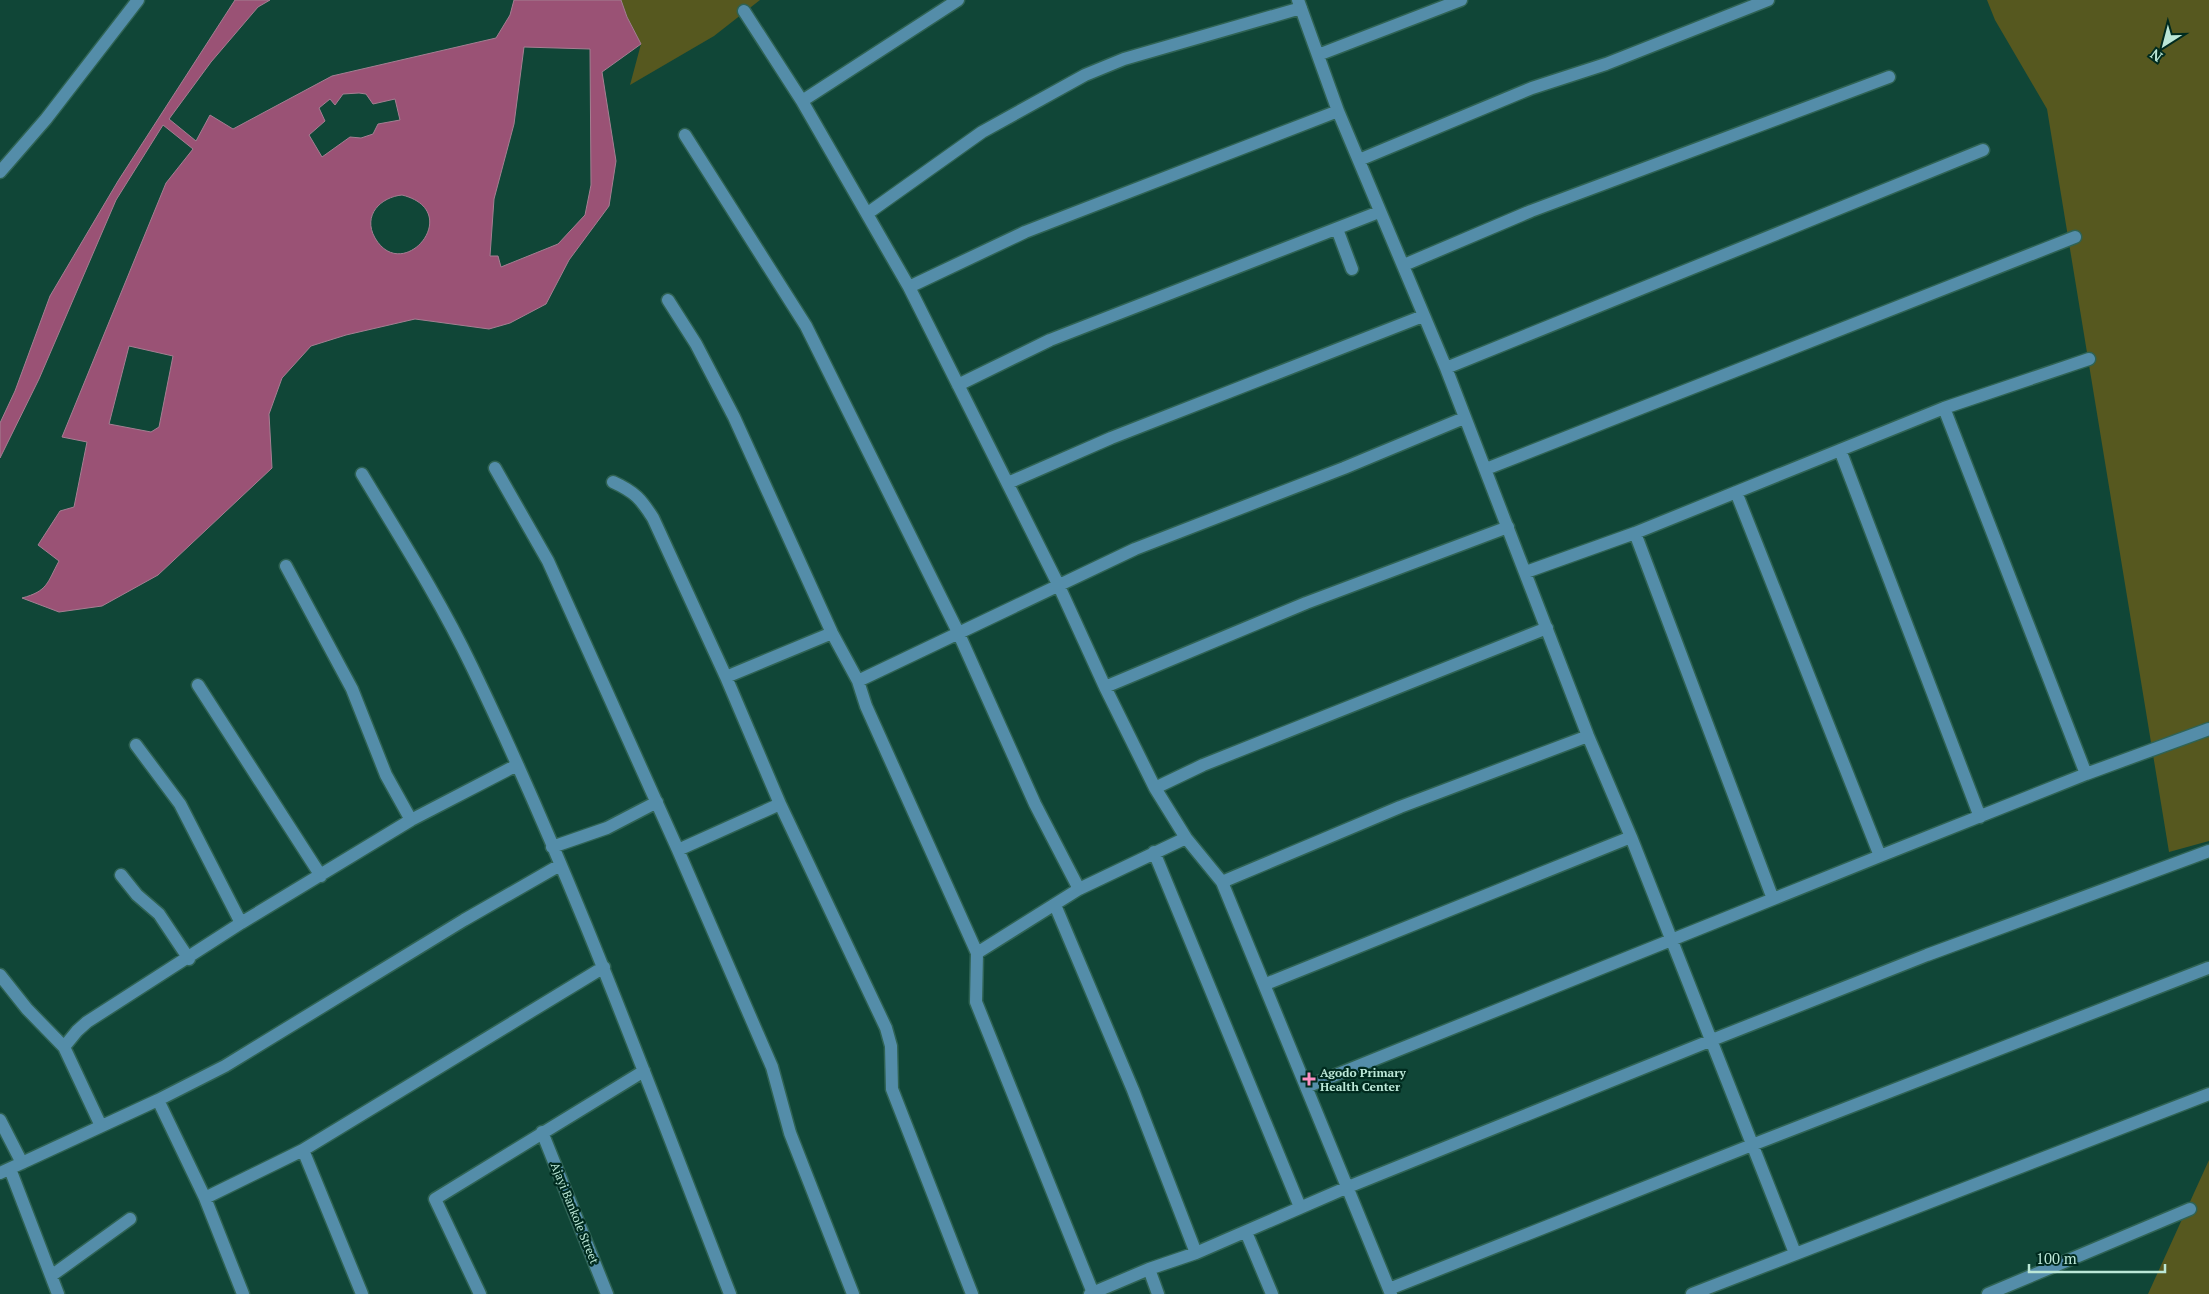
<svg xmlns="http://www.w3.org/2000/svg" width="2209" height="1294" font-family="'PT Serif',serif">
<style>
.green{fill:#56581f}
.water{fill:#9a5275;stroke:#a47f92;fill-rule:evenodd}
.lines{fill:none;stroke-linecap:round;stroke-linejoin:round}
.minor-casing{stroke:#2f6354;stroke-width:15}
.minor{stroke:#548da9;stroke-width:12}
.poi-dot{fill:#fc8fc3;stroke:#002b1f;stroke-width:2}
.labels{text-anchor:middle;dominant-baseline:central;stroke-width:4.5;stroke-linejoin:round;paint-order:stroke}
.poi-label{font-size:12px;font-weight:bold;fill:#bbe7d7;stroke:#002b1f;text-anchor:start}
.street-label{font-size:12px;fill:#bbe7d7;stroke:#002b1f}
</style>
<rect width="100%" height="100%" fill="#104637"/>
<!-- green -->
<path class="green" d="M621 0H760L714 36 630 85 641 44 627 17Z
M1987 0H2209V841L2169 852 2047 109 1995 20Z
M2209 1160V1294H2148Z"/>
<!-- water -->
<path class="water" d="M235 0H270L258 7 211 62 169 119 196 141 210 115 233 129 332 76 496 38 510 15 514 0H621L627 17 641 44 602 72 616 161 609 206 569 260 546 304 510 323 489 329 415 319 346 335 311 346 282 378 269 414 272 468 158 575 102 606 59 612 22 598C48 591 47 583 59 561L38 545 60 511 74 507 87 442 62 437 166 183 193 149 163 125 116 200 39 379 0 458V423L15 391 50 296 118 181ZM524 47 590 49 591 185 585 215 558 244 501 267 498 256H490L494 199 514 124ZM359 93 366 94 373 104 395 99 400 120 378 124 373 134 361 138 350 137 322 157 309 135 325 121 319 108 330 99 335 105 343 94ZM402 195C466 211 403 286 375 238 362 215 381 197 402 195ZM129 346 173 356 159 427 151 432 109 424Z"/>
<g class="lines">
<defs>
<path id="minor" d="M1298 0 1338 111 1446 368 1588 736 1631 837 1795 1253
M744 11 802 101 909 287 1058 584 1105 687 1155 788 1186 838 1222 882 1391 1294
M1318 55 1461 0
M802 101 958 0
M685 135 806 326 958 632 1035 804 1079 889
M1359 160 1532 88 1606 64 1768 0
M0 172 46 119 138 0
M868 213 982 132 1085 75 1124 59 1301 8
M1337 229 1352 269
M1404 265 1531 211 1889 77
M909 287 1025 232 1338 111
M668 300 696 344 734 417 832 633 858 681 866 706 977 953 976 1002 1093 1293
M1446 368 1983 150
M958 385 1050 340 1379 212
M1944 408 2086 774
M1840 450 1980 817
M495 468 548 561 678 850 772 1067 790 1133 853 1294
M1486 469 2075 237
M362 474C400 537 440 600 472 667 570 870 648 1083 730 1294
M613 482C635 492 641 499 653 518L726 677 780 804 886 1028 891 1046 892 1089 972 1294
M1008 483 1111 438 1423 316
M1736 492 1880 856
M1635 533 1773 899
M286 566 352 689 386 775 411 820
M1526 572 1635 533 1944 408 2089 359
M726 677 832 633
M858 681 1135 549 1344 468 1464 418
M198 685 321 876
M1105 687 1306 603 1508 527
M136 745 180 804 241 923
M1155 788 1203 765 1547 628
M552 847 607 828 657 802
M678 850 780 804
M1154 852 1300 1207
M121 875 137 895 159 914 189 959
M1222 882 1400 807 1588 736
M1055 905 1133 1090 1196 1253
M977 953 1079 889 1186 838
M0 975 27 1009 64 1047
M1266 984 1631 837
M1306 1087 1880 856 2086 774 2209 729
M158 1100 205 1198 243 1294
M0 1120 22 1163
M101 1126 64 1047 77 1031 87 1022 241 923 411 820 517 765
M542 1132 607 1294
M303 1150 362 1294
M10 1169 58 1294
M0 1173 158 1100 225 1066 464 920 560 865
M205 1198 303 1150 604 967
M1246 1232 1272 1294
M1149 1269 1158 1294
M51 1276 130 1219
M1389 1289 1752 1145 2208 968
M480 1294 435 1199 644 1071
M1090 1294 1149 1269 1196 1253 1348 1187 1712 1040 1927 955 2209 851
M1692 1294 2209 1094
M1988 1294 2190 1209"/>
</defs>
<!-- minor casing -->
<use href="#minor" class="minor-casing"/>
<!-- minor -->
<use href="#minor" class="minor"/>
</g>
<!-- markers -->
<path class="poi-dot" d="M1306.5 1071.5h5v5h5v5h-5v5h-5v-5h-5v-5h5z"/>
<g class="labels">
<!-- poi labels -->
<g class="poi-label">
<text x="1320" y="1072">Agodo Primary<tspan x="1320" dy="14">Health Center</tspan></text>
</g>
<!-- street labels -->
<g class="street-label">
<text transform="translate(575 1213) rotate(68)">Ajayi Bankole Street</text>
</g>
</g>
<!-- north arrow -->
<g transform="translate(2164 45) rotate(216)" stroke="#002b1f" stroke-width="4" paint-order="stroke">
<path d="M0-4L9 19L0 12L-9 19Z" fill="#bbe7d7"/>
<text y="-8" font-size="14" font-weight="bold" text-anchor="middle" fill="#bbe7d7">N</text>
</g>
<!-- scale -->
<path d="M2029 1264v8h136v-8" fill="none" stroke="#bbe7d7" stroke-width="2.5"/>
<text x="2036" y="1264" font-size="15" fill="#bbe7d7" stroke="#002b1f" stroke-width="4" paint-order="stroke">100 m</text>
</svg>
